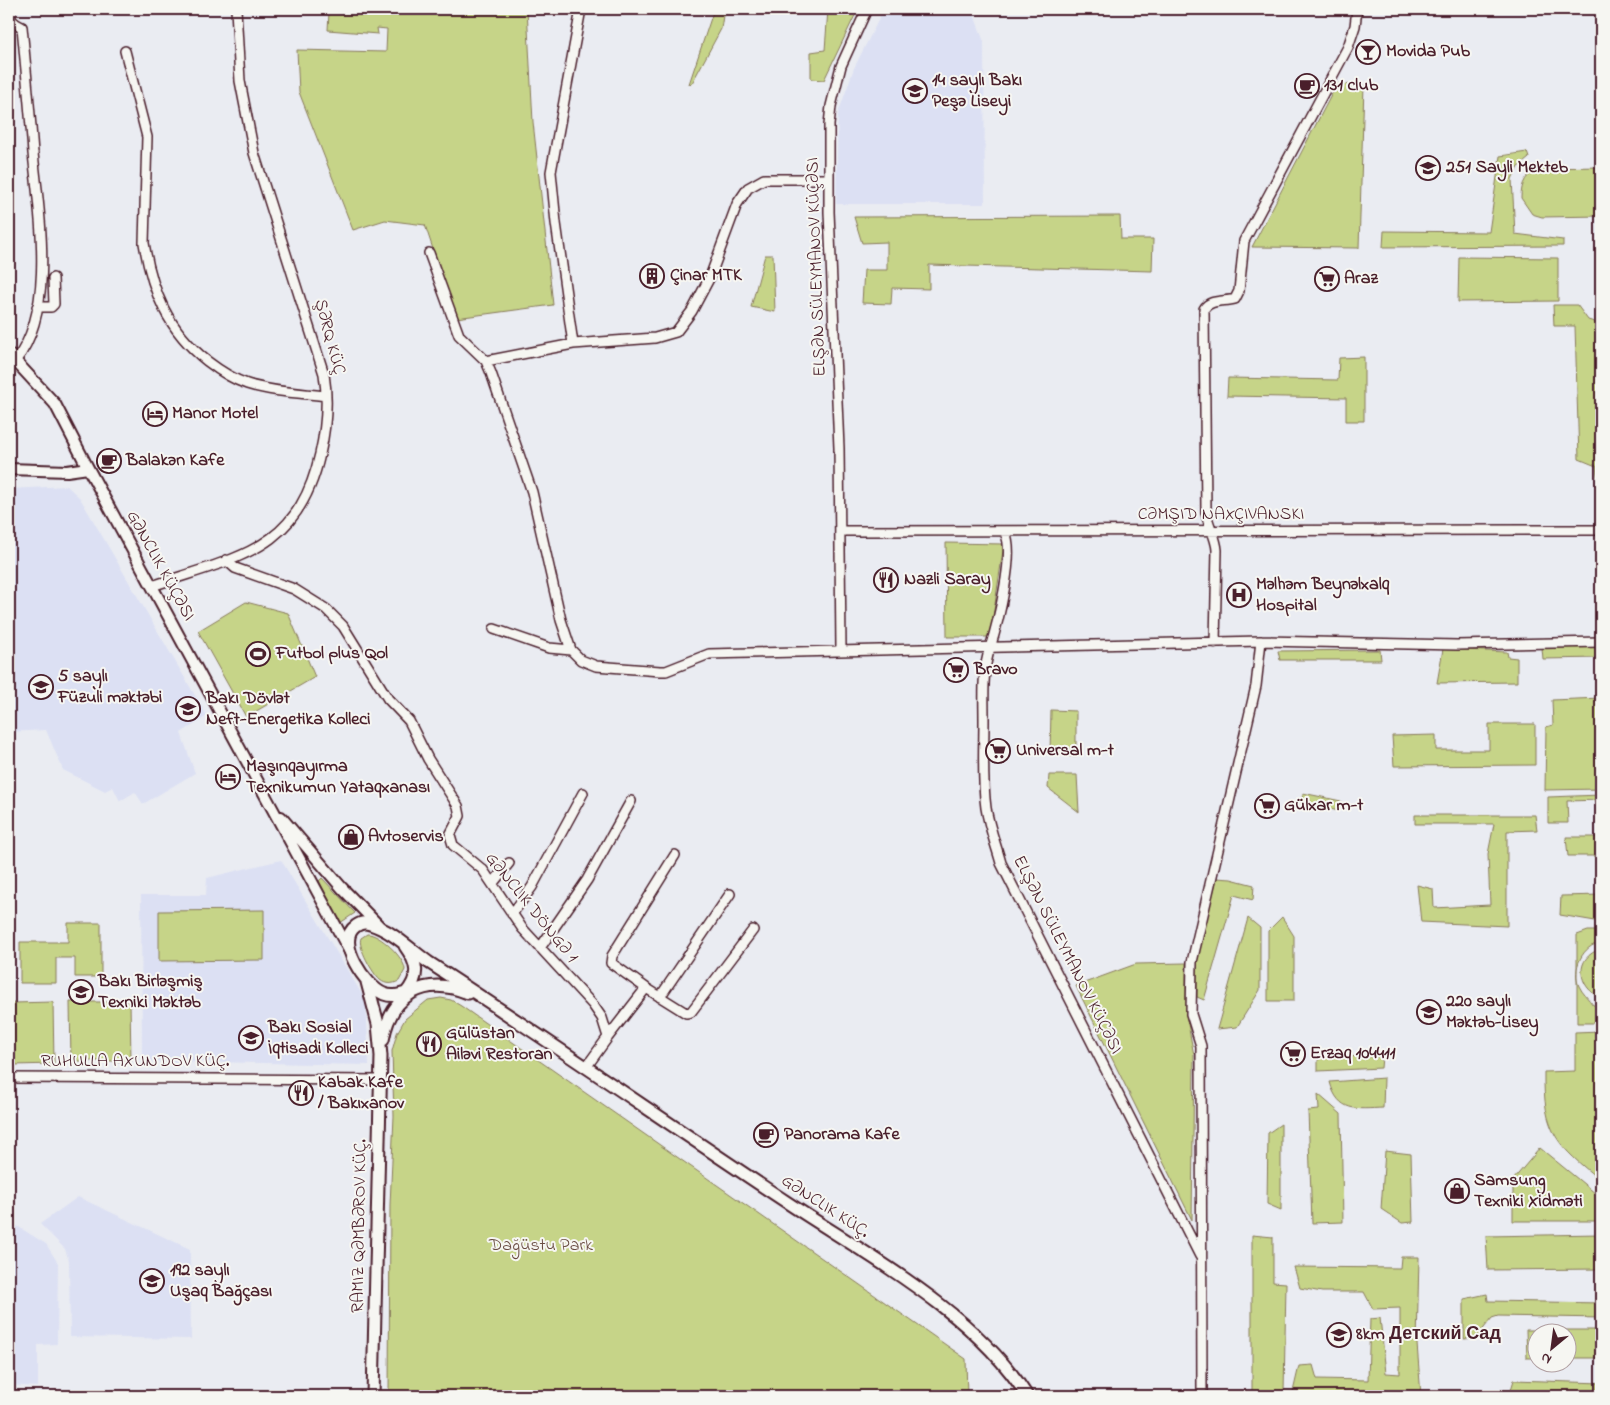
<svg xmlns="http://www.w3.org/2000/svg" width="1610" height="1405" font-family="'Indie Flower',sans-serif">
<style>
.built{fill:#dce0f3}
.green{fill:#c6d488;stroke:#887a5a}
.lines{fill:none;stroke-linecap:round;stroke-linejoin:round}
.minor-casing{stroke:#4a1f2b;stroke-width:12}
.tertiary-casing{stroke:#4a1f2b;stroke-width:14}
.secondary-casing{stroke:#4a1f2b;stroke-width:15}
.minor{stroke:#f6f6f2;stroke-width:9}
.tertiary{stroke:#f6f6f2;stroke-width:10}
.secondary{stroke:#f6f6f2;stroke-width:11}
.labels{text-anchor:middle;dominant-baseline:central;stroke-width:4;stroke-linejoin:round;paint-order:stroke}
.poi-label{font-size:18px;font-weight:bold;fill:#4a1f2b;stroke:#f6f6f2;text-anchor:start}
.street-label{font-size:18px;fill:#4a1f2b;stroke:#f6f6f2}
.park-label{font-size:18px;fill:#694c42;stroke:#f6f6f2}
</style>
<rect width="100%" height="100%" fill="#eaecf2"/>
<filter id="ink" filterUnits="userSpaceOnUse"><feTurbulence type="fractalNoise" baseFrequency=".02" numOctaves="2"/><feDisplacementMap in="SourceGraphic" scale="10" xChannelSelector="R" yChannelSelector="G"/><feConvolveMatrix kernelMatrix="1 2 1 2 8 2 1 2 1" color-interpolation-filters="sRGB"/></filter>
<g filter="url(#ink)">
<!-- built -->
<path class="built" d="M884 9H972L984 42 985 204H836L838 114 854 68Z
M67 486 80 498 207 716 181 733 195 773 143 804 135 792 120 801 113 787 105 791 63 770 46 730 9 732V489Z
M281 860 366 1001 369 1065 142 1061 141 895H206L207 878Z
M78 1197 190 1249 191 1339 70 1337 69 1261 65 1249 40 1224Z
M9 1221 46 1244 58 1263 57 1344 38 1345V1387L9 1385Z"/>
<!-- green -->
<path class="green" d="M317 9H527L533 122 553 305 456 318 425 225 385 220 353 230 299 92 297 50 386 52 387 29 377 28 378 34 328 30 329 12Z
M714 9H724L721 29 692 83 689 84Z
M828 9H858L824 80 811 79V52L825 50Z
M1337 84 1364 85 1359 248 1252 247Z
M1527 152 1529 158 1518 167 1512 179 1515 234 1563 240V246L1383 247 1384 231 1489 232 1500 156Z
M1601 167V216L1542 217 1532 214 1521 198C1521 183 1526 174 1540 168Z
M1120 216 1121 239H1153L1152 271 929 265V289L892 288 891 304 862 303 864 270H887V242L862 243 854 217Z
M765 255H773L775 312 751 307Z
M1459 257 1558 258V301L1458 302Z
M1553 305H1577L1588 320 1601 324V490L1599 491 1596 466 1579 459 1575 326H1554Z
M1364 357V421H1346V398L1227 396 1228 378 1338 380 1339 358Z
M946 543 1004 544 990 637H947Z
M246 602 288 613 315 677 246 717 198 631Z
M1601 647V658L1543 659 1542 648Z
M1443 649 1507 652 1508 657 1517 658V682L1437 683Z
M1380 650 1381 660H1280L1278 651Z
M1601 698V789L1545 790 1546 727 1553 725 1552 700Z
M1051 710 1076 711V757L1050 754Z
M1489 724H1535V765L1394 766 1392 736 1436 735V750H1489Z
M1049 775H1077L1079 812 1048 788Z
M1303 793 1341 801 1339 811 1301 803Z
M1601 795V800L1567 801 1568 823H1548V797Z
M1415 815H1535L1537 830 1507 831V926L1421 922 1417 885 1433 889 1434 908 1490 905 1488 854 1494 824H1415Z
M1566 837H1601V856H1568Z
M322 878 355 913 340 923 319 881Z
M1217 878 1231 879 1254 885 1253 900 1234 895 1204 1000 1197 997V957Z
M1601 895V922L1560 915 1561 896Z
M264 910V960L159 961V911Z
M1282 917 1294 936V1001H1268V931Z
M1248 918 1260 928V990L1237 1027 1217 1029Z
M68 923H101V977H75V958H56V983H20V942H68Z
M1588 931H1601V943C1583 944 1571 970 1579 986 1582 993 1589 999 1593 1005H1601V1023H1577V935Z
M367 934C379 933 405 958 405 970L399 981C393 984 386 985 380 980 373 974 357 946 361 938Z
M1601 949V998C1577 987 1574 957 1601 949Z
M1186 963V1014L1194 1055 1192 1220 1076 986 1136 964Z
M441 998 451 1000 461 1006 966 1359 967 1396H389L390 1205 394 1116 392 1051 397 1033 405 1019 428 1000Z
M53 1002 54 1064 14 1065 13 1003Z
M70 1002H130L131 1061H71Z
M1601 1031V1086H1598L1601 1181C1557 1145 1543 1133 1544 1072L1575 1071V1032Z
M1318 1056 1382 1057 1381 1068 1318 1071Z
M1384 1078 1383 1108C1357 1109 1338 1113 1330 1082Z
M1318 1094 1341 1114 1343 1222 1312 1223 1308 1111 1319 1110Z
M1281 1124V1210L1267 1204 1268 1133Z
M1540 1148 1601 1198V1221H1513V1180Z
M1385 1151 1411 1154 1413 1222 1402 1223 1381 1209Z
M1601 1234V1269L1488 1270 1486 1236Z
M1252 1235 1273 1237V1282L1286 1283 1284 1393 1282 1396H1252Z
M1401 1257H1419L1417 1344 1421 1396H1292L1299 1366 1313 1365 1317 1379 1368 1380 1370 1319 1380 1318 1386 1373 1400 1374V1308L1373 1309 1364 1292H1322L1300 1288 1294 1267 1400 1268Z
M1487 1294 1488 1301 1601 1303V1318L1498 1316 1492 1318 1476 1338 1464 1339V1299Z
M1526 1330H1601V1358H1568V1332H1538L1537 1358H1527Z
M1514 1380 1601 1383V1396H1509Z"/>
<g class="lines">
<defs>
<path id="minor" d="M9 9C9 19 13 23 22 27 26 69 30 111 33 153 39 212 56 310 16 360
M125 51 147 137 144 243C152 292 168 330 207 361 220 371 232 379 247 384 272 392 300 393 326 396
M429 253 459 335 486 361 491 373 532 492 561 620 571 650 581 660 596 666 660 671H666L709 654 1261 641 1457 645 1601 642
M37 307H51L54 304 53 278
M573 344 556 223 551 172 581 9
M486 361 573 344 655 338 676 332 692 311 710 277 737 204 748 188 764 179H828
M840 531 1601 530
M1005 533C1016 552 997 626 990 648 982 672 984 695 984 720 984 749 982 779 986 808 989 827 996 845 1001 863L1200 1256
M226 560 235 568 294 589 326 609 343 626 388 699 409 721 428 759 458 806 460 816 450 835 453 845 483 870 522 928 593 1005 602 1018 608 1037 587 1066
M152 586C235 557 298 553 320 454 326 428 328 399 324 374L254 153 240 81 236 9
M494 629 549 648 571 650
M1215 643 1217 550C1216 536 1208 526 1206 512L1204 309C1210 299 1224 302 1235 299L1239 291 1244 241 1348 47 1355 26 1357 9
M841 650 839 448 829 212V125L831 106 841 66 867 9
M675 855 612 956 611 963 646 988 686 1013 691 1012 753 930
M493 883 509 863
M512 914 532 887 583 793
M540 948 587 880 631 801
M660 997 730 894
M608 1037 646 988
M9 1078 380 1080
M1202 1396 1201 1046 1191 1014 1192 962 1256 686 1261 641"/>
<path id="tertiary" d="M9 354 55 404 88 468 350 952
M9 469 67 471 88 468
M281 817 342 888 380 927"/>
<path id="secondary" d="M405 946C418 964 420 976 406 993 399 995 392 997 384 994 366 987 334 941 356 926 360 923 365 922 370 924 391 930 410 949 428 962 548 1040 666 1122 785 1201 866 1255 975 1312 1027 1396
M367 982 378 1024 381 1056 373 1396
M383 1040C391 994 425 975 468 993"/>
</defs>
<!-- minor casing -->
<use href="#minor" class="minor-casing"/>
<!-- tertiary casing -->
<use href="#tertiary" class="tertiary-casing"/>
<!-- secondary casing -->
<use href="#secondary" class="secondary-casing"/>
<!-- minor -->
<use href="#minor" class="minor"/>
<!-- tertiary -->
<use href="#tertiary" class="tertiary"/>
<!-- secondary -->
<use href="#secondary" class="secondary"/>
</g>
</g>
<!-- icons -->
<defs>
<symbol id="bar-ring" viewBox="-11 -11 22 22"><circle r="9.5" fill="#f6f6f2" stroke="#4a1f2b" stroke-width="1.5"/><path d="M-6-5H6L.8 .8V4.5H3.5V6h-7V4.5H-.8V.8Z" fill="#4a1f2b"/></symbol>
<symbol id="cafe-ring" viewBox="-11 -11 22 22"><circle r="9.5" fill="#f6f6f2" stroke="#4a1f2b" stroke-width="1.5"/><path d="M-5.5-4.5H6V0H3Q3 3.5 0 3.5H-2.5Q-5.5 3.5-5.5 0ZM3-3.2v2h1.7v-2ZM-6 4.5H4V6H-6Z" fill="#4a1f2b"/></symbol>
<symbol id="school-ring" viewBox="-11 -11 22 22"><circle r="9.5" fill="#f6f6f2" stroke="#4a1f2b" stroke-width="1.5"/><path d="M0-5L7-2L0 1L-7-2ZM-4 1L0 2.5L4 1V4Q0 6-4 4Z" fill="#4a1f2b"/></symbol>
<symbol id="building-ring" viewBox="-11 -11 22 22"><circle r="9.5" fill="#f6f6f2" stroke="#4a1f2b" stroke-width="1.5"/><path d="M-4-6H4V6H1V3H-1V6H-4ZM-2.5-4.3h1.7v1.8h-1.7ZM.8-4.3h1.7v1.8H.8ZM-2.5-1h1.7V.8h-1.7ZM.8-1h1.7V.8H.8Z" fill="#4a1f2b"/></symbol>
<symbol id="supermarket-ring" viewBox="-11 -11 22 22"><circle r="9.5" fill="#f6f6f2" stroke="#4a1f2b" stroke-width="1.5"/><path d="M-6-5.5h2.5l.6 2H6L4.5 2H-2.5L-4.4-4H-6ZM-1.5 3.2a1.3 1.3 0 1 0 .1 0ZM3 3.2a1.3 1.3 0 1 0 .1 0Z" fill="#4a1f2b"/></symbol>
<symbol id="hotel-ring" viewBox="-11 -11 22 22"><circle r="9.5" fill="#f6f6f2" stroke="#4a1f2b" stroke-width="1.5"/><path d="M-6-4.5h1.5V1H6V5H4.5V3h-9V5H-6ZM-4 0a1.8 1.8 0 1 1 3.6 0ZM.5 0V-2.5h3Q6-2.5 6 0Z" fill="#4a1f2b"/></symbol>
<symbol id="restaurant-ring" viewBox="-11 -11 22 22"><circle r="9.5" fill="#f6f6f2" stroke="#4a1f2b" stroke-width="1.5"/><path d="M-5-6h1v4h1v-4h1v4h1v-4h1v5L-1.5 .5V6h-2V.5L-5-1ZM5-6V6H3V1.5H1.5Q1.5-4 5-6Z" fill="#4a1f2b"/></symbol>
<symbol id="hospital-ring" viewBox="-11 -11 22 22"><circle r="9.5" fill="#f6f6f2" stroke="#4a1f2b" stroke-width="1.5"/><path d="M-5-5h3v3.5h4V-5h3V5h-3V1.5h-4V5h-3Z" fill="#4a1f2b"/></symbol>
<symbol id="stadium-ring" viewBox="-11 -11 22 22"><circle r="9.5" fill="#f6f6f2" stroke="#4a1f2b" stroke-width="1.5"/><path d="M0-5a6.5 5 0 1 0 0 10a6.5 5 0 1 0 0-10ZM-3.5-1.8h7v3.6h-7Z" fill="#4a1f2b"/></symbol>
<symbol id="university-ring" viewBox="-11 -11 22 22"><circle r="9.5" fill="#f6f6f2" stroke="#4a1f2b" stroke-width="1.5"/><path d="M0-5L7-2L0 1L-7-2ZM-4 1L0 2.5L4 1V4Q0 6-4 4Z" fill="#4a1f2b"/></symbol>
<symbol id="shop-ring" viewBox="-11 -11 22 22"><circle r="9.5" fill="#f6f6f2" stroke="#4a1f2b" stroke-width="1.5"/><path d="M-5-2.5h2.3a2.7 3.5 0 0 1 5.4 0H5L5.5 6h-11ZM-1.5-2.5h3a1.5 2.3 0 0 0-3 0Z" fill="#4a1f2b"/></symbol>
</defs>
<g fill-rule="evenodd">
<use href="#bar-ring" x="1354" y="38" width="28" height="28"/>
<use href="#cafe-ring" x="1293" y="72" width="28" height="28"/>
<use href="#school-ring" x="901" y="77" width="28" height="28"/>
<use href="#school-ring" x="1414" y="154" width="28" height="28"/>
<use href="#building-ring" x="638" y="262" width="28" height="28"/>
<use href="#supermarket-ring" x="1313" y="265" width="28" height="28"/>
<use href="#hotel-ring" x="141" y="400" width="28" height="28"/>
<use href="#cafe-ring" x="95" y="447" width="28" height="28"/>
<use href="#restaurant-ring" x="872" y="566" width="28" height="28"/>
<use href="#hospital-ring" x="1225" y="581" width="28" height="28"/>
<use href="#stadium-ring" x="244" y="640" width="28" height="28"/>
<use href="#supermarket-ring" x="942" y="656" width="28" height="28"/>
<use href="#school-ring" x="27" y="673" width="28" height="28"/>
<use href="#university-ring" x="174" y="695" width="28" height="28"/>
<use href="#supermarket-ring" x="984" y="737" width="28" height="28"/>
<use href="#hotel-ring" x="214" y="763" width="28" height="28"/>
<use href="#supermarket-ring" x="1253" y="792" width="28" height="28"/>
<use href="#shop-ring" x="337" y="823" width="28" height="28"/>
<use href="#university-ring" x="67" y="978" width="28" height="28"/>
<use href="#school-ring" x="1415" y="998" width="28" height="28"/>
<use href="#university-ring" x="237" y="1024" width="28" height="28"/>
<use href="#restaurant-ring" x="415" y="1030" width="28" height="28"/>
<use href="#supermarket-ring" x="1279" y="1040" width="28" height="28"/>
<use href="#restaurant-ring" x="287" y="1079" width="28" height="28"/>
<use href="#cafe-ring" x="752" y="1121" width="28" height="28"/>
<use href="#shop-ring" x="1443" y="1177" width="28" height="28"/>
<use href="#school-ring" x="138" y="1267" width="28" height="28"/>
<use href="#school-ring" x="1325" y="1321" width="28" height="28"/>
</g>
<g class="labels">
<!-- poi labels -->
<g class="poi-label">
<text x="1386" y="52">Movida Pub</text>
<text x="932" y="81">14 saylı Bakı<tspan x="932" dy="21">Peşə Liseyi</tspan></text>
<text x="1324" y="86">131 club</text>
<text x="1446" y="168">251 Sayli Mekteb</text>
<text x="670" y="276">Çinar MTK</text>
<text x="1344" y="279">Araz</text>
<text x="172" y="414">Manor Motel</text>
<text x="126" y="461">Balakən Kafe</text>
<text x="904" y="580">Nazli Saray</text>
<text x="1256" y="585">Məlhəm Beynəlxalq<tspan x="1256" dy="21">Hospital</tspan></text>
<text x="276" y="654">Futbol plus Qol</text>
<text x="974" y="670">Bravo</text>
<text x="58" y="677">5 saylı<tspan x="58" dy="21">Füzuli məktəbi</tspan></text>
<text x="206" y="699">Bakı Dövlət<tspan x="206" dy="21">Neft-Energetika Kolleci</tspan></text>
<text x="1016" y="751">Universal m-t</text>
<text x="246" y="767">Maşınqayırma<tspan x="246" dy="21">Texnikumun Yataqxanası</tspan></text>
<text x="1284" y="806">Gülxar m-t</text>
<text x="368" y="837">Avtoservis</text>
<text x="98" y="982">Bakı Birləşmiş<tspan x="98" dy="21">Texniki Məktəb</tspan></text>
<text x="1446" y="1002">220 saylı<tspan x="1446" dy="21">Məktəb-Lisey</tspan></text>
<text x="268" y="1028">Bakı Sosial<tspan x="268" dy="21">İqtisadi Kolleci</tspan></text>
<text x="446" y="1034">Gülüstan<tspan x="446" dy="21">Ailəvi Restoran</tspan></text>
<text x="1310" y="1054">Erzaq 104411</text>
<text x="318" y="1083">Kabak Kafe<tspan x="318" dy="21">/ Bakıxanov</tspan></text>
<text x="784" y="1135">Panorama Kafe</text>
<text x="1474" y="1181">Samsung<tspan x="1474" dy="21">Texniki Xidməti</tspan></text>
<text x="170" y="1271">192 saylı<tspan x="170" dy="21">Uşaq Bağçası</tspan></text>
<text x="1356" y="1335">8km Детский Сад</text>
</g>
<!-- street labels -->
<g class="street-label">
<text transform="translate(817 267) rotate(-92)">ELŞƏN SÜLEYMANOV KÜÇƏSI</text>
<text transform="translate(329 337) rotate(75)">ŞƏRQ KÜÇ</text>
<text x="1221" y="515">CƏMŞID NAXÇIVANSKI</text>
<text transform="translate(160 566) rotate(61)">GƏNCLIK KÜÇƏSI</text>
<text transform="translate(531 908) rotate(51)">GƏNCLIK DÖNGƏ 1</text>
<text transform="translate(1067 955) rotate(63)">ELŞƏN SÜLEYMANOV KÜÇƏSI</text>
<text x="135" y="1062">RUHULLA AXUNDOV KÜÇ.</text>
<text transform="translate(825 1207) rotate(33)">GƏNCLIK KÜÇ.</text>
<text transform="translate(360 1226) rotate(-89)">RAMIZ QƏMBƏROV KÜÇ.</text>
</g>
<!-- park labels -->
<g class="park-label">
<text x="541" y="1246">Dağüstu Park</text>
</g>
</g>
<!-- margin -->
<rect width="1610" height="1405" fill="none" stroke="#f6f6f2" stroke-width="30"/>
<rect x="15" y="15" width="1580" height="1375" fill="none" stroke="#4a1f2b" stroke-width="2" filter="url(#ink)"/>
<!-- north arrow -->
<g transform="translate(1552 1348) rotate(209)"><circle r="24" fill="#f6f6f2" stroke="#b1a0a2"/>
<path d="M0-4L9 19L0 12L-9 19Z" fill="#4a1f2b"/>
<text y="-8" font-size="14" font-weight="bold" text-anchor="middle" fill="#4a1f2b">N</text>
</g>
</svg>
